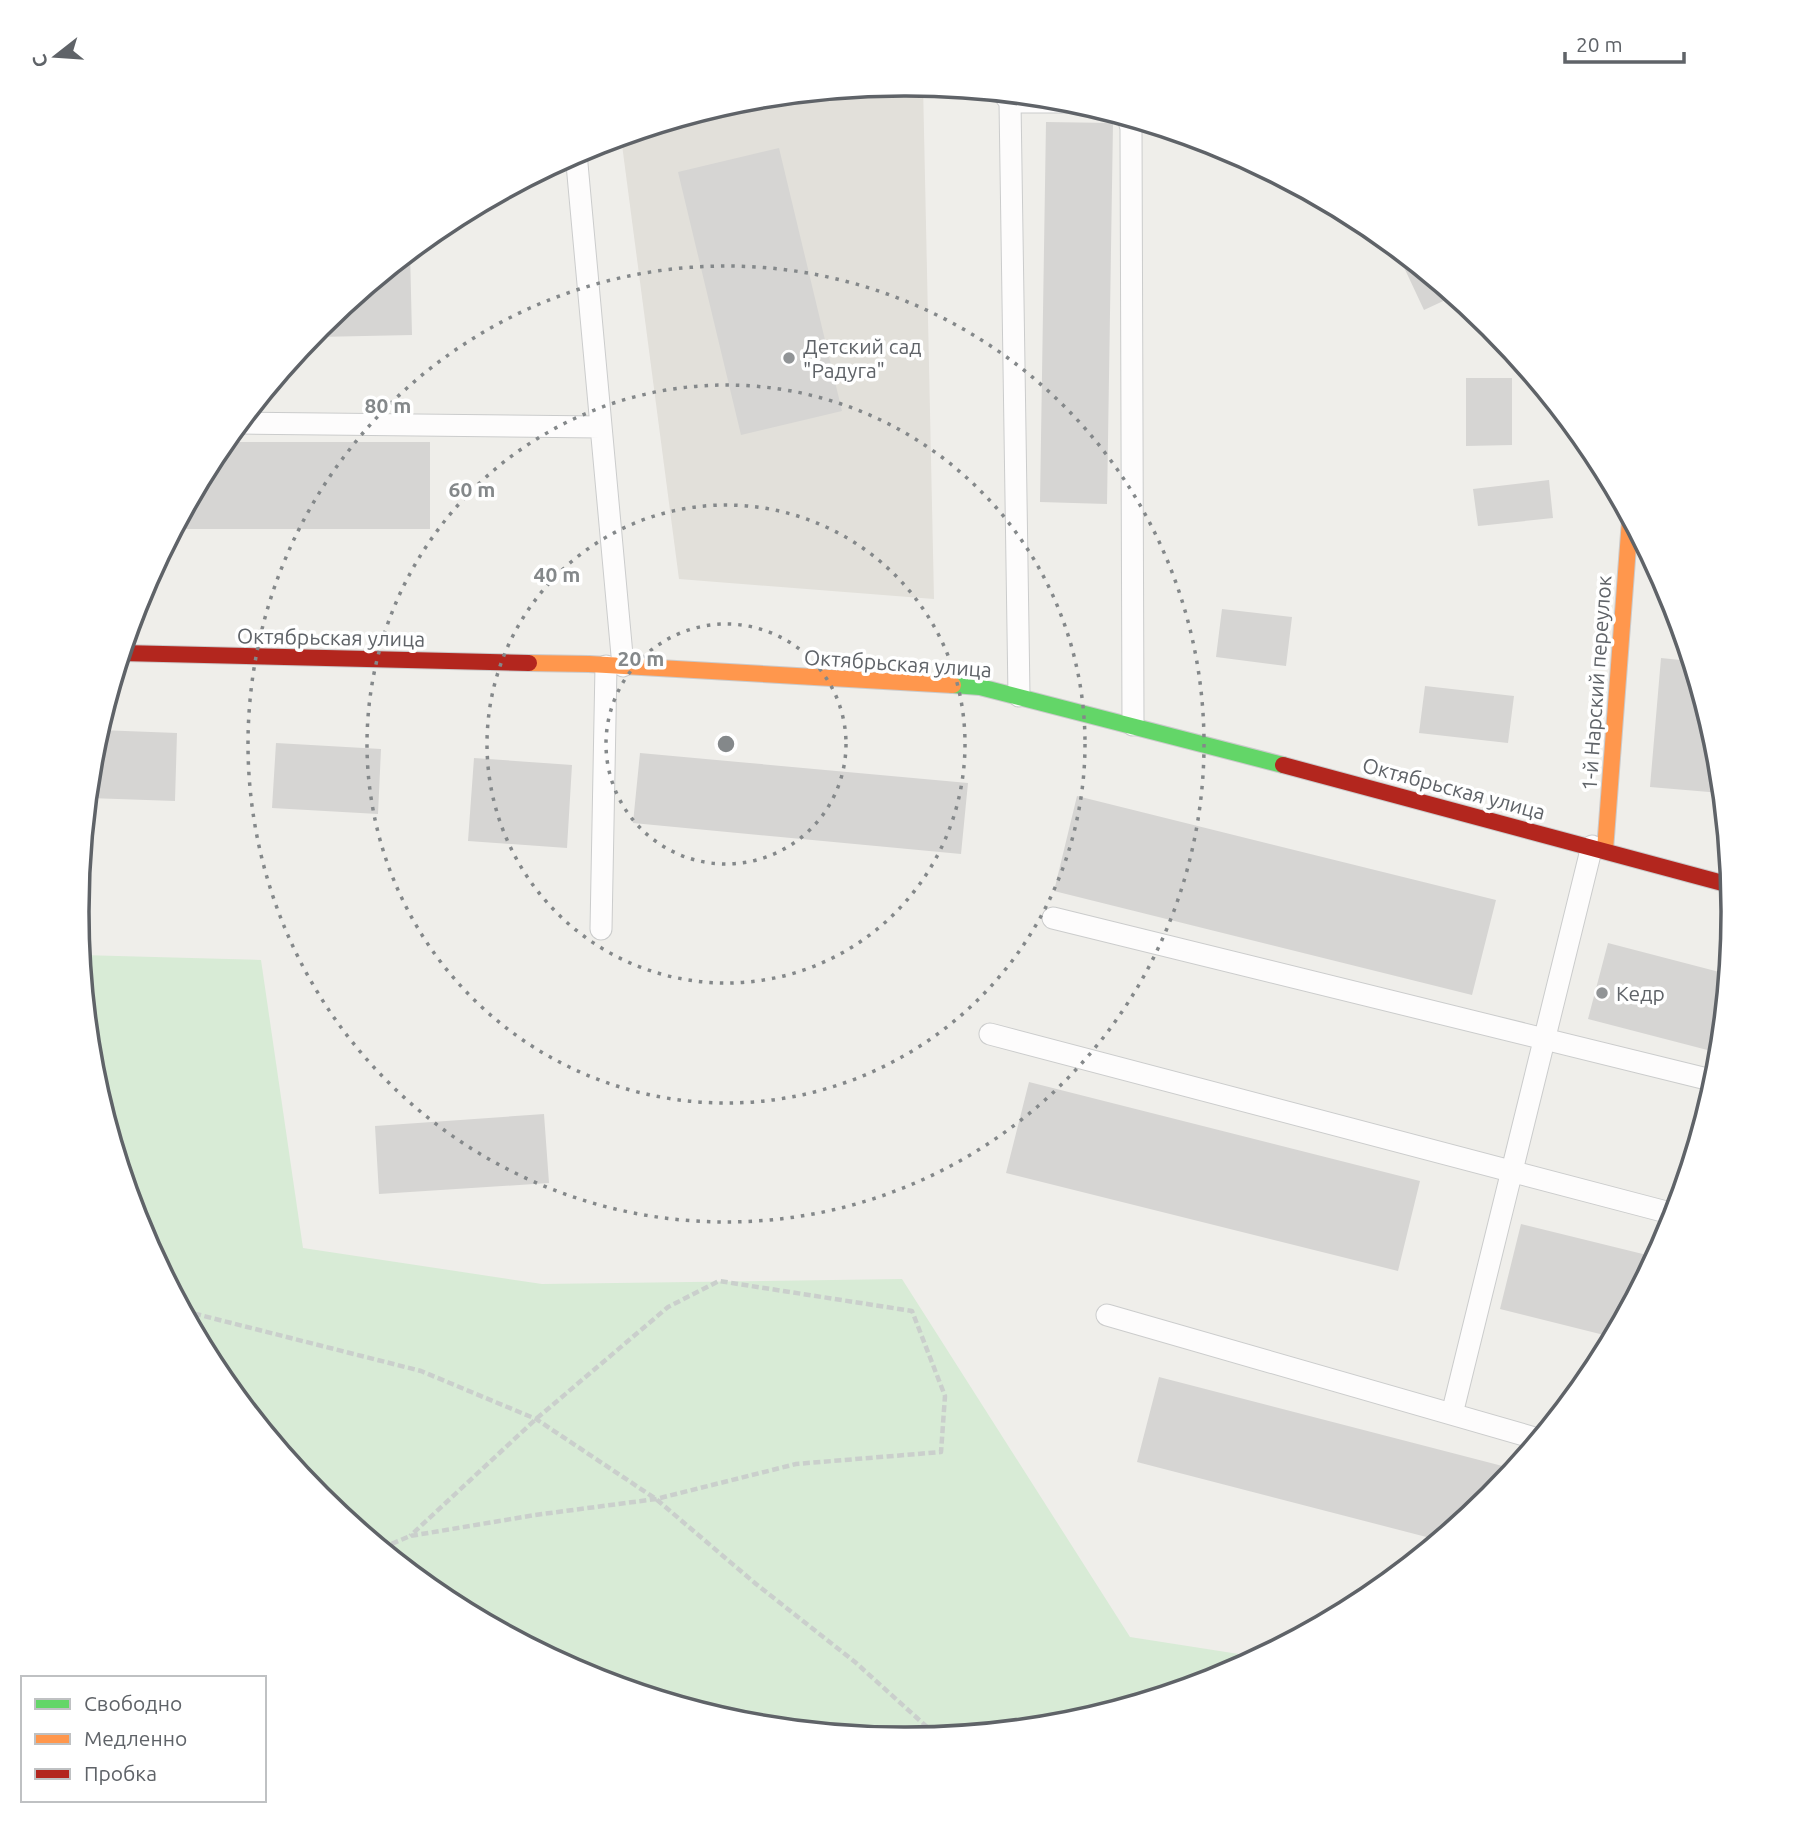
<svg xmlns="http://www.w3.org/2000/svg" width="1810" height="1823" font-family="Ubuntu,sans-serif">
<style>
.education{fill:#e2e0da}
.green{fill:#d8ebd6}
.building{fill:#d6d5d3}
.lines{fill:none;stroke-linecap:round;stroke-linejoin:round}
.lane-casing{stroke:#cbcccc;stroke-width:23}
.fast-casing{stroke:#cacacb;stroke-width:18}
.slow-casing{stroke:#cacacb;stroke-width:18}
.jam-casing{stroke:#cacacb;stroke-width:18}
.path{stroke:#cacfcc;stroke-width:4.5;stroke-dasharray:7 3.5;stroke-linecap:butt}
.lane{stroke:#fdfcfc;stroke-width:21}
.fast{stroke:#63d668;stroke-width:16}
.slow{stroke:#ff974d;stroke-width:16}
.jam{stroke:#b3261e;stroke-width:16}
.ring{fill:none;stroke:#84888a;stroke-width:3.5;stroke-dasharray:3.5 7}
.poi-dot{fill:#919496;stroke:#fff;stroke-width:2.5}
.labels{text-anchor:middle;dominant-baseline:central;stroke-width:7;stroke-linejoin:round;paint-order:stroke}
.poi-label{font-size:21px;fill:#5f6368;stroke:#fff;text-anchor:start}
.street-label{font-size:21px;fill:#5f6368;stroke:#fff}
.rim{fill:none;stroke:#5f6368;stroke-width:3.5}
.centre{fill:#84888a;stroke:#fff;stroke-width:3.5}
.ring-label{font-size:21px;text-anchor:middle;font-weight:bold;fill:#84888a;stroke:#fff;stroke-width:7;stroke-linejoin:round;paint-order:stroke}
</style>
<rect width="100%" height="100%" fill="#efeeea"/>
<!-- education -->
<path class="education" d="M905 84 923 85 934 599 679 579 621 137 744 99Z"/>
<!-- green -->
<path class="green" d="M81 955 261 960 303 1248 542 1284 902 1279 1130 1637 1258 1657 1221 1677 1066 1724 905 1739 743 1724 714 1715 588 1676 445 1600 319 1497 216 1371 140 1228 93 1073Z"/>
<!-- building -->
<path class="building" d="M1046 122 1113 123 1107 504 1040 502Z
M779 148 842 411 741 435 678 172Z
M410 251 412 335 317 337 316 330 320 326Z
M1407 258 1454 296 1424 310 1401 261Z
M1466 378H1512V445L1466 446Z
M224 442H430V529H175L217 451Z
M1549 480 1553 518 1478 526 1473 489Z
M1222 609 1292 617 1286 666 1216 657Z
M1661 658 1690 661 1717 750 1721 793 1650 787Z
M1425 686 1514 696 1508 743 1419 733Z
M99 730 177 733 175 801 89 798 93 750Z
M276 743 381 749 378 814 272 808Z
M640 753 968 783 961 854 633 823Z
M474 758 572 765 567 848 468 841Z
M1077 796 1496 900 1472 995 1054 891Z
M1608 943 1727 974 1719 1053 1588 1019Z
M1029 1082 1420 1181 1398 1271 1006 1173Z
M544 1114 549 1183 379 1194 375 1126Z
M1521 1224 1655 1257 1612 1337 1500 1309Z
M1159 1377 1514 1469 1490 1497 1438 1540 1137 1462Z"/>
<g class="lines">
<defs>
<path id="lane" d="M1003 93 1010 102 1019 696
M1010 102H1075
M1128 118 1131 128 1133 725
M576 153 623 666
M240 423 601 427
M1053 918 1715 1081
M601 929 606 666
M990 1034 1674 1214
M1107 1315 1538 1439
M1452 1414 1592 846"/>
<path id="fast" d="M953 685 980 687 1283 765"/>
<path id="slow" d="M529 663 589 664 953 685
M1605 850 1630 520"/>
<path id="jam" d="M122 653 529 663
M1283 765 1730 885"/>
</defs>
<!-- lane casing -->
<use href="#lane" class="lane-casing"/>
<!-- fast casing -->
<use href="#fast" class="fast-casing"/>
<!-- slow casing -->
<use href="#slow" class="slow-casing"/>
<!-- jam casing -->
<use href="#jam" class="jam-casing"/>
<!-- path -->
<path class="path" d="M184 1311 421 1371 536 1419 656 1499 756 1584 855 1662 937 1736
M382 1548 410 1536 535 1515 656 1499 796 1464 941 1452 945 1396 912 1311 719 1281 668 1307 536 1419 410 1536"/>
<!-- lane -->
<use href="#lane" class="lane"/>
<!-- fast -->
<use href="#fast" class="fast"/>
<!-- slow -->
<use href="#slow" class="slow"/>
<!-- jam -->
<use href="#jam" class="jam"/>
</g>
<!-- distance rings -->
<g class="ring">
<circle cx="726" cy="744" r="120"/>
<circle cx="726" cy="744" r="239"/>
<circle cx="726" cy="744" r="359"/>
<circle cx="726" cy="744" r="478"/>
</g>
<!-- markers -->
<g class="poi-dot">
<circle cx="789" cy="358" r="7"/>
<circle cx="1602" cy="993" r="7"/>
</g>
<g class="labels">
<!-- poi labels -->
<g class="poi-label">
<text x="803" y="346">Детский сад<tspan x="803" dy="24">"Радуга"</tspan></text>
<text x="1616" y="993">Кедр</text>
</g>
<!-- street labels -->
<g class="street-label">
<text transform="translate(331 637) rotate(1)">Октябрьская улица</text>
<text transform="translate(898 663) rotate(4)">Октябрьская улица</text>
<text transform="translate(1596 683) rotate(-86)">1-й Нарский переулок</text>
<text transform="translate(1454 788) rotate(15)">Октябрьская улица</text>
</g>
</g>
<!-- crop -->
<path d="M0 0H1810V1823H0ZM904 96H906A815 815 0 0 1 1721 911V912A815 815 0 0 1 906 1727H904A815 815 0 0 1 89 912V911A815 815 0 0 1 904 96Z" fill="#fff" fill-rule="evenodd"/>
<path class="rim" d="M904 96H906A815 815 0 0 1 1721 911V912A815 815 0 0 1 906 1727H904A815 815 0 0 1 89 912V911A815 815 0 0 1 904 96Z"/>
<circle cx="726" cy="744" r="10" class="centre"/>
<g class="ring-label">
<text x="388" y="413">80 m</text>
<text x="472" y="497">60 m</text>
<text x="557" y="582">40 m</text>
<text x="641" y="666">20 m</text>
</g>
<!-- legend -->
<rect x="21" y="1676" width="245" height="126" fill="#ffffff" stroke="#bfc1c3" stroke-width="2"/>
<rect x="35" y="1699" width="35" height="10" fill="#63d668" stroke="#bfc1c3" stroke-width="2"/>
<text x="84" y="1711" font-size="21" fill="#5f6368">Свободно</text>
<rect x="35" y="1734" width="35" height="10" fill="#ff974d" stroke="#bfc1c3" stroke-width="2"/>
<text x="84" y="1746" font-size="21" fill="#5f6368">Медленно</text>
<rect x="35" y="1769" width="35" height="10" fill="#b3261e" stroke="#bfc1c3" stroke-width="2"/>
<text x="84" y="1781" font-size="21" fill="#5f6368">Пробка</text>
<!-- north arrow -->
<g transform="translate(56 56) rotate(253)" stroke="#ffffff" stroke-width="5" paint-order="stroke">
<path d="M0-5L12 26L0 18L-12 26Z" fill="#5f6368"/>
<text y="-10" font-size="19" font-weight="bold" text-anchor="middle" fill="#5f6368">С</text>
</g>
<!-- scale -->
<path d="M1565 52v10h119v-10" fill="none" stroke="#5f6368" stroke-width="3.5"/>
<text x="1576" y="52" font-size="21" fill="#5f6368" stroke="#ffffff" stroke-width="5" paint-order="stroke">20 m</text>
</svg>
